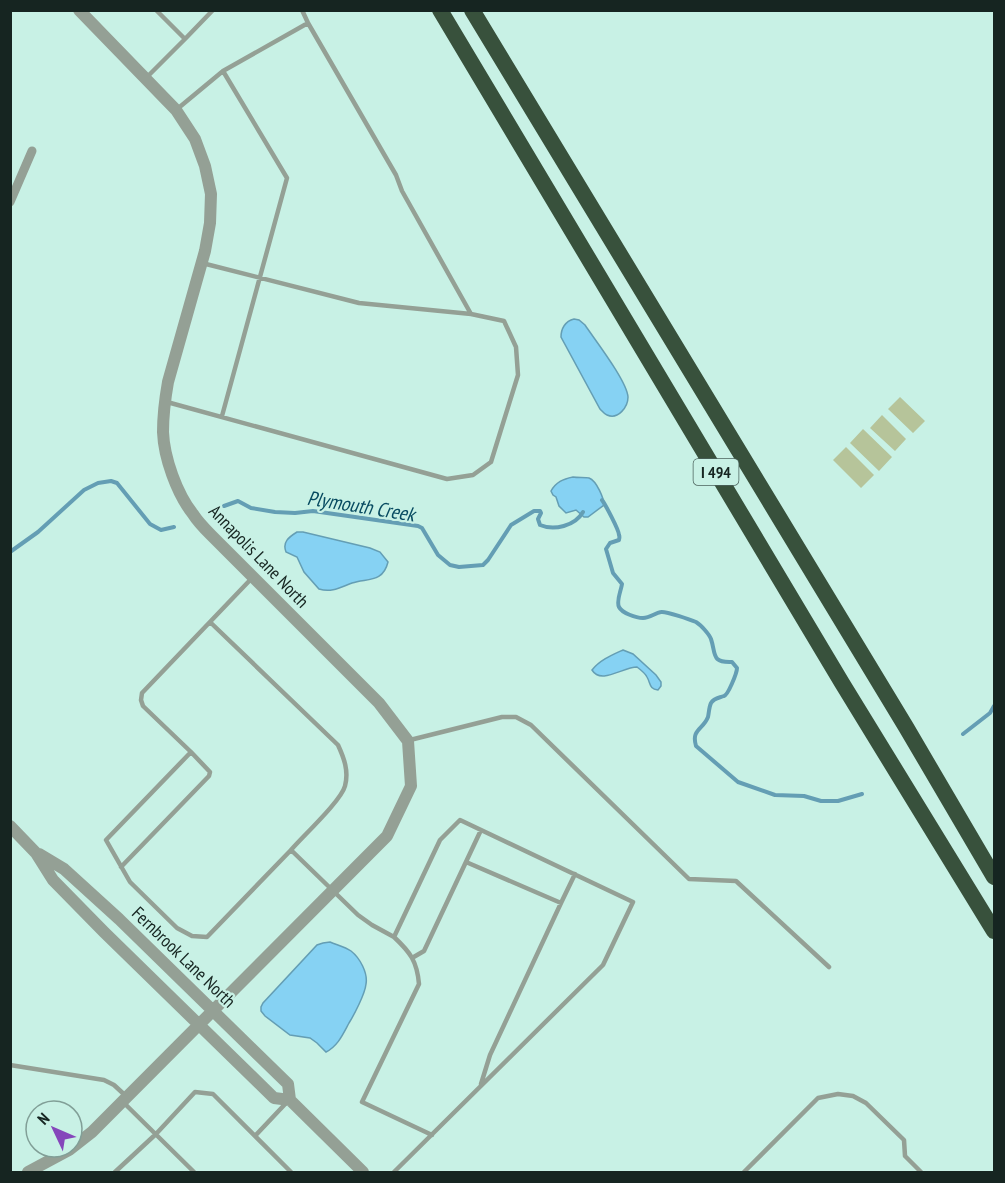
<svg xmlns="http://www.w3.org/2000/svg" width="1005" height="1183" font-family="'PT Sans Narrow',sans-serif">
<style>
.green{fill:#b6c49a}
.water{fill:#86d2f3;stroke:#649eb4;stroke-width:1.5}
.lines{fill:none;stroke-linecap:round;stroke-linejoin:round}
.stream{stroke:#649eb4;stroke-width:4}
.service{stroke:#94a095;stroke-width:4.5}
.minor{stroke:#94a095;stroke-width:9}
.tertiary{stroke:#94a095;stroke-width:12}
.motorway{stroke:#38513c;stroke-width:16}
.labels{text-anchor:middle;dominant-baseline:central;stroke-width:4.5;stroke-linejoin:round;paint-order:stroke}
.shield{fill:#c8f1e5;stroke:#4b625c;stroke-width:1.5}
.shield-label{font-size:16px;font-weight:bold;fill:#162521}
.street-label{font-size:18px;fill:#162521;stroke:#c8f1e5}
.water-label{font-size:20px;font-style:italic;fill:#084b61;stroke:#c8f1e5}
</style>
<rect width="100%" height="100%" fill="#c8f1e5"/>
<!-- green -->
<path class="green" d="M900 397 925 421 913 433 888 409Z
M882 415 906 439 895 451 870 428Z
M863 429 892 457 879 471 850 443Z
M846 447 874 475 861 488 833 460Z"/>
<!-- water -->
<path class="water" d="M574 319 579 320 585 325C595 340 627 381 628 397 628 407 618 420 607 415 604 414 602 411 600 409L561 337C561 329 565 321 574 319Z
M573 477C578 478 585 477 589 478 597 481 604 499 604 505L588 517H584L576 510 566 513 559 506 556 497 553 495 551 491C556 482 563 479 573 477Z
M297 532H303L370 548 380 552 388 562C383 583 367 578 352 583 341 587 332 593 319 589L304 572 297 557 286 552C282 542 289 537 297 532Z
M623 650 633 654 656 675 661 682V686L658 690C649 689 651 684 647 677 645 673 641 670 637 667 623 667 601 685 592 670 600 660 612 655 623 650Z
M330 942C337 945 345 947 351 951 360 958 368 973 366 984 365 994 354 1015 349 1023 343 1034 338 1046 326 1052L317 1043 310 1038 290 1035 265 1016 261 1011V1007L263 1003 317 945 323 943Z"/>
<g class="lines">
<!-- stream -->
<path class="stream" d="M602 500C605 504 619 530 619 535 620 537 619 539 619 540L610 543 606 549 613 573 622 584C621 591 616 601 619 607 622 613 636 618 643 618 650 618 655 613 661 612 666 611 691 620 696 622 701 625 709 634 711 639 716 654 711 663 732 662L737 668C737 673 728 695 724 696 719 698 714 698 711 703 709 707 709 713 708 717 703 730 691 729 696 746L738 782 775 795 804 796 821 801H838L862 794
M224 506 238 501 251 508 275 512 295 513 313 511 418 526 422 528 438 555 450 565 459 567 483 565 488 560 511 525 534 511H540L541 513 538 519 540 525C554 531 575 526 583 512
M10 552 38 532 84 490 98 483 111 481 117 483 150 524 161 530 174 527
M963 734 990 713 994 706"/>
<!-- service -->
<path class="service" d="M156 10 185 39 213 10
M146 78 185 39
M176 110 223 71 308 23 302 10
M202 263 359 303 471 314
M167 402 447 479 473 475 491 462 518 375 516 347 504 321 471 314 402 191 396 175 308 23
M222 416 287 178 223 71
M252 578 142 693 141 700 143 706 191 752 106 840 130 882 177 928 192 936 207 937 291 850 358 915 372 925 394 937 440 840 460 820 633 902 603 965 394 1172
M210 622 338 745C344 758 349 771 345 786 341 801 303 836 291 850
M410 740 502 717H516L531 725 689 879 736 881 829 967
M466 862 561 903 575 874
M121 867 209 776 210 772 191 752
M394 937C410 952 417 961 419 984L362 1102 432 1135
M412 958 424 951 481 830
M10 1065 104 1080 114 1085 127 1097
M481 1084 490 1055 561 903
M123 1102 194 1172
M255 1136 288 1101
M115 1172 156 1134 195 1092 213 1094 291 1172
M744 1172 818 1098 838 1094 853 1096 866 1103 904 1140 905 1156 921 1172"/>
<!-- minor -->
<path class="minor" d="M10 202 32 151"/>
<!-- tertiary -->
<path class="tertiary" d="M10 826 36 853 53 880 104 932 274 1098 290 1100 363 1172
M39 854 64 869 119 919 249 1046 288 1084 290 1100
M28 1172 69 1150 92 1132 387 836 411 786 408 741 379 703 211 535C205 529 198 522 193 514 177 494 164 458 163 432 163 415 165 399 168 382L205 251 210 223 211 194 205 166 195 139 176 110 79 10"/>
<!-- motorway -->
<path class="motorway" d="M440 10 842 683 994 931
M472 10 906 727 994 877"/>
</g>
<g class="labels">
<!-- shield labels -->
<rect class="shield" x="693.5" y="459" width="45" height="26" rx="4.5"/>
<g class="shield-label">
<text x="716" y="472">I 494</text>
</g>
<!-- street labels -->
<g class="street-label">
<text transform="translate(259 556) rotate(46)">Annapolis Lane North</text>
<text transform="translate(184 957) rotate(44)">Fernbrook Lane North</text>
</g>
<!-- water labels -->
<g class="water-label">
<text transform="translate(361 506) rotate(9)">Plymouth Creek</text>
</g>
</g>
<!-- border -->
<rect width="1005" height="1183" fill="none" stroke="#162521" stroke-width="24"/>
<!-- north arrow -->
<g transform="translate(54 1129) rotate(314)"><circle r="28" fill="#c8f1e5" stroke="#819f97" stroke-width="1.5"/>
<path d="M0-4.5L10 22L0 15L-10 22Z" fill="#8546bb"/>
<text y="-9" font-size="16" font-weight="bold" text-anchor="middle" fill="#162521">N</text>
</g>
</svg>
